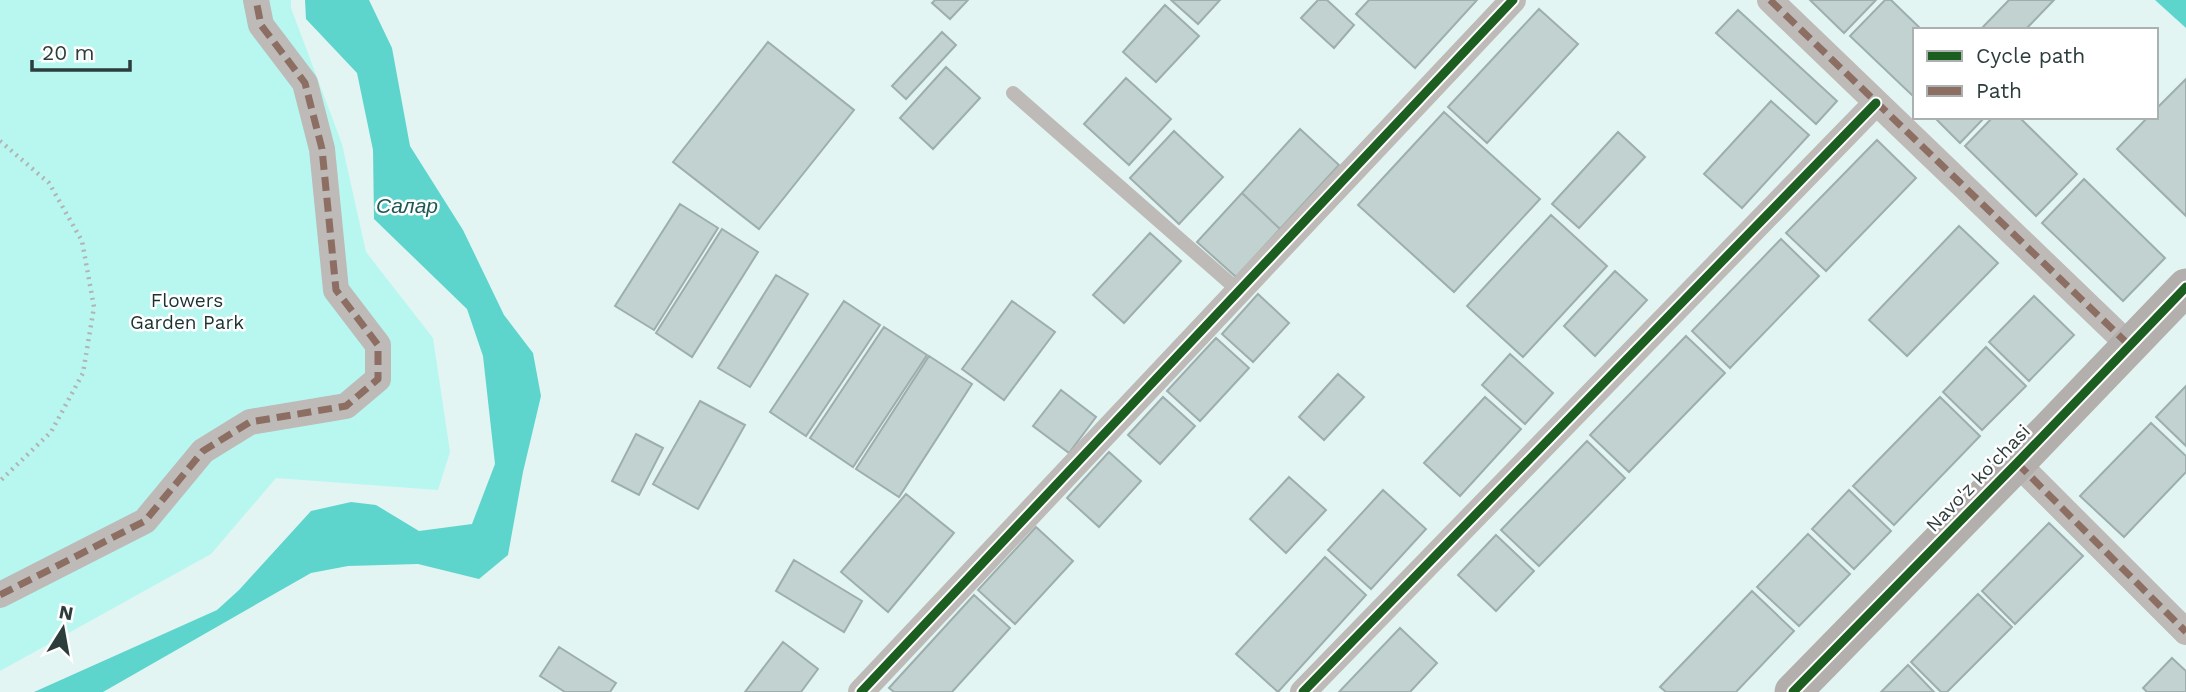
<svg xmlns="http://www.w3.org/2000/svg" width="2186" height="692" font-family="'Work Sans',sans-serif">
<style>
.green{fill:#b7f7f0}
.water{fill:#5ed5cc}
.building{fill:#c1d2d0;stroke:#9daeac;stroke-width:2}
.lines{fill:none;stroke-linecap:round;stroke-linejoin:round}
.path{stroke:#b2b4b3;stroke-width:4.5;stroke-dasharray:2 5;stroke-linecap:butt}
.lane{stroke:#bdbab8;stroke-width:14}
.street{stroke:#bdbab8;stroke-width:26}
.secondary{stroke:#b2afac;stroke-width:37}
.quiet{stroke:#8d6e63;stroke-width:7;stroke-dasharray:14 7;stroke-linecap:butt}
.cycleway-casing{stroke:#fff;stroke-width:13}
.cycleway{stroke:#1b5e20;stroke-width:9}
.labels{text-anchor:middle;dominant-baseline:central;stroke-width:5;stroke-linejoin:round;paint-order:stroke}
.park-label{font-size:19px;fill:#1a3230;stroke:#fff}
.street-label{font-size:19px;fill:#2c3d3b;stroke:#fff}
.water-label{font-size:21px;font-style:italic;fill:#1d5954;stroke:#fff}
</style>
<rect width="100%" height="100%" fill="#e2f5f3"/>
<!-- green -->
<path class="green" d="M0 0H291V8L342 144 366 252 433 338 450 452 438 490 276 478 211 554 0 671Z"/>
<!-- water -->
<path class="water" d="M305 0H369L392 48 410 146 463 230 504 315 533 353 541 396 523 472 508 555 479 579 418 564 348 566 311 573 103 692H34L217 610 239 590 311 511 351 502 376 505 419 531 472 524 495 464 483 356 467 309 374 219 373 150 357 73 306 19Z
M2155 0H2186V28Z"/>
<!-- building -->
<path class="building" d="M935 0H968L950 19 932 3Z
M1171 0H1220L1198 24Z
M1318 0H1327L1354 25 1334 48 1301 18Z
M1369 0H1477L1415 68 1356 14Z
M1810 0H1876L1844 33Z
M1885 0H1891L1922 30H1915V98L1850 36Z
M2009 0H2054L2025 30H1980Z
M1165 5 1199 36 1156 82 1123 52Z
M1539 9 1578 44 1487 143 1448 107Z
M1738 10 1837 101 1816 124 1716 33Z
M942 32 956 45 906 99 892 86Z
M768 42 854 110 759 229 673 162Z
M946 67 980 98 933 149 900 118Z
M1126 78 1171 119 1129 165 1084 124Z
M2186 79V216L2117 149 2148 117H2156V109Z
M1771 101 1809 135 1742 208 1704 174Z
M1444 112 1540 199 1454 292 1358 205Z
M1934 117H1985L1960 143Z
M1993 117H2019L2077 174 2036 216 1965 146Z
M1300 129 1339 165 1280 229 1242 193Z
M1174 131 1223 177 1179 224 1130 178Z
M1618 132 1645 157 1579 228 1552 204Z
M1877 140 1916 178 1826 271 1786 233Z
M2084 179 2165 258 2123 301 2042 223Z
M1242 193 1280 229 1236 277 1197 242Z
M680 204 718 228 654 330 615 306Z
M1551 215 1607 266 1523 357 1467 306Z
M1959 226 1998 263 1907 356 1869 320Z
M722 229 758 252 692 357 656 333Z
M1150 233 1181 261 1124 323 1093 295Z
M1781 239 1819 276 1730 368 1692 331Z
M1615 271 1647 300 1595 356 1564 326Z
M776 275 808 294 750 387 718 368Z
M1258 294 1289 323 1253 362 1222 334Z
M2034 296 2074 335 2029 381 1989 342Z
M844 301 880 325 806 436 770 412Z
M1012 301 1055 332 1004 400 962 369Z
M884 327 927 355 853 467 810 438Z
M1686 336 1725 373 1629 472 1590 435Z
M1216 338 1249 368 1200 421 1167 391Z
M1986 347 2026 386 1982 430 1943 392Z
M1510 354 1553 393 1525 424 1482 385Z
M929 356 972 384 899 497 856 469Z
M1338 374 1364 397 1324 440 1299 417Z
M2186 386V446L2156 417Z
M1061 390 1096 417 1069 453 1033 426Z
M1163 397 1195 426 1160 464 1128 435Z
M1485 397 1521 429 1460 496 1424 463Z
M1940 397 1980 436 1894 525 1853 486Z
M700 401 745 425 698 509 653 484Z
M2151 423 2186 456V472L2124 537 2080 496Z
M636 434 663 448 639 495 612 481Z
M1587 441 1625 478 1539 566 1501 530Z
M1109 452 1141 481 1099 527 1067 498Z
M1289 477 1326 510 1286 553 1250 519Z
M1383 490 1426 529 1371 589 1328 550Z
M1849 490 1891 531 1854 569 1812 529Z
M906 494 954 533 888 612 841 572Z
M2049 523 2083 556 2015 624 1982 591Z
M1036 527 1073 561 1015 624 978 590Z
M1808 534 1850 574 1799 626 1757 587Z
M1496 535 1534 571 1496 611 1458 575Z
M1325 557 1366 595 1278 692 1236 654Z
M794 560 862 601 844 632 776 591Z
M1752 591 1794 631 1736 692H1666L1660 687Z
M1978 594 2012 627 1947 692H1941L1911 662Z
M974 595 1010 628 952 692H894L889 688Z
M1400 628 1437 663 1410 692H1339Z
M783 642 818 669 801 692H745Z
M559 647 616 683 610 692H565L540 676Z
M2172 658 2186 671V692H2147L2143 688Z
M1908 665 1934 692H1881Z"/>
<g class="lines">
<!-- path -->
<path class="path" d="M0 141 49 183 82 241 94 307 83 373 51 432 0 481"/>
<!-- lane -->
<path class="lane" d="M1013 93 1239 291"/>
<!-- street -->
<path class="street" d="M1770 0 2130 346
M2017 463 2186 632
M0 595 145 521 203 451 250 422 346 406 378 379V345L336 290 322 149 305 83 261 25 256 0
M861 692 1513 0
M1303 692 1876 103"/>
<!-- secondary -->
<path class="secondary" d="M1793 692 2017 463 2186 287"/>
<!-- quiet -->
<path class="quiet" d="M1770 0 2130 346
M2017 463 2186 632
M0 595 145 521 203 451 250 422 346 406 378 379V345L336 290 322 149 305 83 261 25 256 0"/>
<defs>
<path id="cycleway" d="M861 692 1513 0
M1303 692 1876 103
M1793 692 2017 463 2186 287"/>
</defs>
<!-- cycleway casing -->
<use href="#cycleway" class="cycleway-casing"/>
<!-- cycleway -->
<use href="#cycleway" class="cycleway"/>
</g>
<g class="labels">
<!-- park labels -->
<g class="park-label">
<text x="187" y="300">Flowers<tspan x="187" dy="22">Garden Park</tspan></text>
</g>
<!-- street labels -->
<g class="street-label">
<text transform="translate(1978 478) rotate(-46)">Navo'z ko'chasi</text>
</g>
<!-- water labels -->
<g class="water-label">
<text x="407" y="205">Салар</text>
</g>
</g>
<!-- legend -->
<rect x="1913" y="28" width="245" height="91" fill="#ffffff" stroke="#abb1b1" stroke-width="2"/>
<rect x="1927" y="51" width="35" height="10" fill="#1b5e20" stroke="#abb1b1" stroke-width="2"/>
<text x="1976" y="63" font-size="21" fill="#2c3d3b">Cycle path</text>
<rect x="1927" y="86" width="35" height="10" fill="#8d6e63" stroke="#abb1b1" stroke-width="2"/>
<text x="1976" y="98" font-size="21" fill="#2c3d3b">Path</text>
<!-- north arrow -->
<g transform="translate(63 629) rotate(11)" stroke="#ffffff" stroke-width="5" paint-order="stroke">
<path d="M0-5L12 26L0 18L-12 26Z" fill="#2c3d3b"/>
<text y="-10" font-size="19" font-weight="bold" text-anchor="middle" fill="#2c3d3b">N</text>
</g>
<!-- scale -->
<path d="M32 60v10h98v-10" fill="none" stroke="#2c3d3b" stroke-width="3.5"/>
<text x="42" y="60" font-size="21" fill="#2c3d3b" stroke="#ffffff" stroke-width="5" paint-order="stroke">20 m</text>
</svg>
